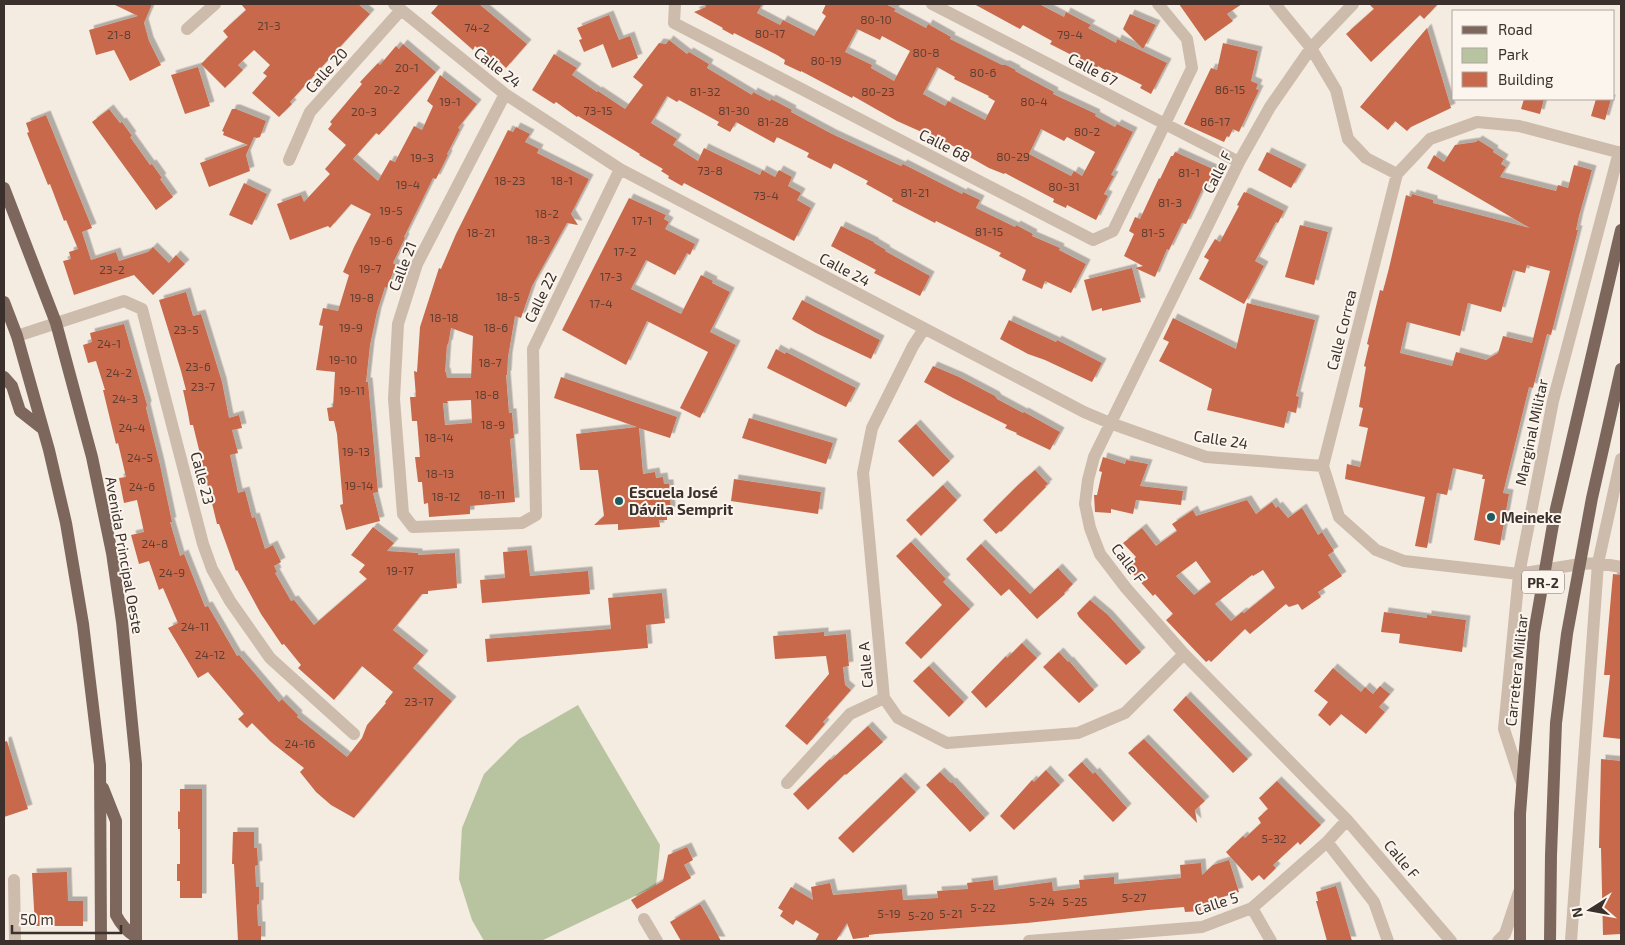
<svg xmlns="http://www.w3.org/2000/svg" width="1625" height="945" font-family="'Exo 2',sans-serif">
<style>
.green{fill:#b8c4a0}
.building{fill:#c8694b;fill-rule:evenodd;filter:url(#shadow)}
.lines{fill:none;stroke-linecap:round;stroke-linejoin:round}
.minor{stroke:#cdbbac;stroke-width:12}
.major{stroke:#7d675c;stroke-width:12}
.poi-dot{fill:#1f5a5e;stroke:#fbf5ee;stroke-width:2}
.labels{text-anchor:middle;dominant-baseline:central;stroke-width:4;stroke-linejoin:round;paint-order:stroke}
.number-label{font-size:12px;fill:#5e3e33}
.shield{fill:#fbf5ee;stroke:#756b66;stroke-width:1}
.shield-label{font-size:14px;font-weight:bold;fill:#3b302b}
.street-label{font-size:15px;fill:#3b302b;stroke:#fbf5ee}
.poi-label{font-size:15px;font-weight:bold;fill:#3b302b;stroke:#fbf5ee;text-anchor:start}
</style>
<defs>
<filter id="shadow"><feDropShadow dx="4.5" dy="-4.5" stdDeviation="0" flood-color="#0004"/></filter>
</defs>
<rect width="100%" height="100%" fill="#f4ebe1"/>
<!-- green -->
<path class="green" d="M578 705 660 845 656 886 541 941H484L472 920 459 879 462 828 484 774 519 739Z"/>
<!-- building -->
<path class="building" d="M113 4H152L144 23 149 41 161 65 130 81 114 50 96 55 89 30 138 16Z
M241 4H358L370 14 290 102 292 104 279 117 252 93 267 76 263 73 270 65 254 50 238 65 243 70 225 88 201 64 228 37 223 31 246 10Z
M439 4H479L527 44 506 68 500 62 497 65 475 46 473 50 431 13Z
M705 4H762L757 13 780 25 783 20 814 36 826 16 822 13 826 4H885L896 9 894 11 926 28 928 24 951 37 950 39 1002 65H1006L1016 70 1015 71 1054 92 1053 94 1096 114 1095 116 1115 127 1117 124 1133 132 1111 175 1114 176 1104 194 1108 196 1096 220 1067 205 1066 208 1053 202 1054 199 1005 173 1004 174 989 168 966 155 967 153 953 146 897 121 853 96 852 98 801 71V72L784 64 785 60 777 55 734 33 733 35 722 29 723 28 694 12 706 7ZM857 29 880 40 882 36 910 51 894 81 871 68 872 65 845 52ZM937 67 955 77 954 79 989 96 988 97 995 101 985 120 948 101 945 106 923 94ZM1041 129 1064 141 1067 137 1095 152 1082 176 1074 171 1071 176 1029 154Z
M974 4H1039L1064 17 1066 12 1091 25 1088 28 1116 43 1117 39 1167 63 1151 94 1140 88 1142 85 1116 72 1114 75 1098 66 1097 68 1050 44 1052 41 1023 25 1020 29Z
M1179 4H1242L1227 14 1233 21 1205 41Z
M1369 4H1438L1424 19 1420 15 1371 62 1346 34 1374 9Z
M1130 14 1156 25 1143 49 1123 29Z
M609 15 619 40 630 36 638 58 612 68 603 44 584 52 579 40 582 39 577 28Z
M1427 28 1451 108 1411 127 1407 131 1395 121 1388 130 1360 107Z
M669 40 687 54 689 52 709 64 707 68 752 95 753 92 770 101 771 99 792 110 791 112 832 134 901 166 903 164 962 194 963 192 980 200 976 208 1015 227 1016 225 1033 234 1032 236 1060 248 1059 250 1086 264 1071 293 1045 281 1042 289 1022 280 1026 270 999 256 1001 253 936 221 935 223 892 201 893 199 866 184 868 181 834 163 831 169 807 157 809 153 777 137 774 143 736 122 730 132 717 125 719 122 679 100 677 102 667 96 651 123 677 139 673 145 698 161 704 148 760 175 762 170 775 177 779 170 792 177 788 186 801 193 797 200 811 208 794 241 684 183 682 186 668 178 669 176 661 171 663 169 639 155 640 154 578 116 577 117 556 102 554 104 532 90 554 54 577 68 572 75 597 92 598 91 625 109 643 85 633 77 659 43 666 44Z
M1223 43 1258 51 1251 81 1258 84 1256 89 1259 90 1239 132 1233 129 1229 137 1227 136 1224 142 1184 124 1211 68 1217 70Z
M403 44 436 72 379 135 376 133 353 159 378 181 390 160 395 162 414 126 422 130 433 106 427 101 440 75 477 104 458 128 460 129 447 154 448 155 436 179 433 178 404 237 405 238 393 263 396 265 387 288 385 287 377 312 370 345 366 382H368L378 492 373 493 380 521 346 530 340 505 343 504 337 434 334 421H329L327 408 333 407 335 372 316 370 323 326 319 325 323 308 338 311 349 275 343 272 354 247 371 214 351 204 330 228 328 226 290 240 277 204 301 195 304 202 330 174 325 169 346 145 328 129 332 124 330 122 362 84 360 82 378 63 380 65 396 46 399 49Z
M198 67 210 106 185 114 171 75Z
M1524 99H1544L1540 114 1521 109Z
M1596 99H1611L1605 120 1591 116Z
M109 109 120 123 122 122 132 136 130 137 150 165 152 164 162 178 160 179 173 197 156 210 92 122Z
M232 109H236L266 121 260 137 257 138 254 137 246 155 250 171 209 187 200 163 248 145 223 135 224 132 222 131Z
M46 115 92 228 82 232 91 260 116 252 119 261 148 252 153 247 169 263 176 255 185 264 153 295 134 275 74 295 63 261 71 259 69 252 78 249 66 220 64 221 50 184 48 185 27 133 29 132 26 123Z
M516 127 530 134 525 142 539 149 537 153 589 179 571 214 578 225 567 223 532 286 521 318 515 316 508 357 507 375H506L509 413H512L514 438 510 439 515 502 470 506V514L429 517 428 503 424 504 422 482H418L415 457H420L417 421H412L410 397H416L414 371 417 372 420 327 439 268 441 269 456 234 508 130 513 132ZM451 328 473 336 471 378H447L446 372H445L447 344 448 345ZM471 400 472 423 445 425 443 403H448L447 401Z
M1478 140 1494 150 1493 152 1504 159 1501 164 1506 167 1500 177 1556 191 1558 185 1568 188 1574 165 1592 170 1579 216 1576 230H1578L1551 335 1547 334 1533 388 1529 387 1503 493 1509 494 1500 545 1474 540 1485 479H1482L1483 475 1453 468 1447 495 1437 493 1427 548 1415 546 1425 497 1345 479 1347 464 1360 467 1368 428 1359 426 1363 408 1359 407 1366 367 1364 366 1369 345 1367 344 1380 290 1383 291 1389 268 1406 195 1411 197 1412 194 1433 200V203L1530 228 1427 168 1434 155 1444 162 1455 145 1476 142ZM1527 265 1550 271 1532 343 1503 336 1498 353 1486 360 1456 352 1452 366 1400 353 1407 322 1460 336 1468 303 1501 312 1513 270 1525 273Z
M1175 152 1215 170 1205 192 1202 190 1186 224 1182 223 1169 250 1167 249 1155 277 1135 268 1143 266 1124 256 1134 234 1129 231 1135 217 1140 219 1159 178 1160 179 1171 156H1173Z
M1267 152 1302 169 1291 188 1258 170Z
M244 183 267 194 252 225 229 215Z
M1244 192 1246 193V192L1284 211 1278 223 1276 222 1255 261 1264 266 1244 304 1199 279 1209 260 1204 257 1215 239 1220 242 1239 206 1237 205Z
M629 198 666 215 664 219 669 222 665 229 695 244 690 255 687 253 675 275 646 260 631 289 681 314 701 275 713 281 712 283 730 292 710 332 736 345 700 418 680 408 708 352 647 321 626 365 562 330Z
M1300 225 1328 232 1314 285 1285 277Z
M841 226 874 242V243L886 250 885 251 930 276 920 296 874 273 876 270 831 246Z
M1132 268 1141 302 1102 311V308L1092 311 1084 280Z
M186 292 193 316 201 314 222 382 229 418 239 415 242 428 232 430 238 453 230 455 238 493 245 491 252 518 255 517 265 549 273 545 281 562 274 566 277 572 275 573 291 601 294 600 314 625 367 579 359 572 365 565 351 555 373 527 394 543 387 551 418 553V555L455 553 457 588 428 591V594H422L393 630 424 655 413 668 452 701 354 818 331 805 316 792 300 772 304 768 271 742 252 723 247 728 238 719 244 714 208 672 198 678 168 628 178 623 163 588 159 590 149 561 139 564 131 535 144 532 137 500 124 503 119 478 126 477 118 443 116 444 103 390H105L96 361 88 363 83 345 92 342 90 333 124 324 147 405 146 408 160 465 172 522H170L180 556 184 554 205 607 208 606 237 656 239 655 279 702 282 699 298 715 297 717 347 757 362 738 367 725 386 703 385 702 393 692 362 666 334 700 298 668 301 665 284 644 282 645 261 614 237 570 236 571 219 524H217L193 425H190L188 413 183 390H186L181 371 159 300Z
M802 300 880 340 871 359 816 333 792 319Z
M1247 303 1315 320 1296 396 1299 397 1296 413 1288 411 1284 428 1207 410 1212 389 1159 361 1169 342 1163 339 1173 318 1236 349Z
M1009 320 1056 342 1057 340 1102 363 1092 382 1045 360 1028 354 1000 339Z
M776 349 785 354 786 352 856 388 846 407 767 368Z
M933 366 959 377 995 396 997 399 1023 413 1024 412 1060 432 1050 450 1016 434 1017 433 1005 428 1007 425 953 398 924 382Z
M561 377 677 417 670 438 639 428 643 474 655 472 656 478 663 477 664 484H669L671 511 667 512V520H659L660 527 618 530V524L594 525 604 516 598 470H580L576 434 637 427 554 398Z
M749 418 833 443 826 464 742 438Z
M916 424 950 461 933 477 898 441Z
M1103 457 1125 464 1126 460 1148 464 1140 486 1183 491 1181 505 1136 500 1133 514 1111 509V513L1095 512 1094 495H1097L1102 472 1099 471Z
M1035 470 1048 484 1045 486 1046 487 1001 532 1000 531 996 534 983 520 1018 485Z
M734 479 821 492 818 514 731 501Z
M943 485 957 500 921 536 906 520Z
M1247 500 1256 514 1272 502 1276 508 1278 506 1288 518 1302 508 1318 535 1322 532 1334 551 1328 555 1342 576 1318 592 1321 597 1302 610 1298 604 1289 607 1286 604 1250 634 1245 629 1211 662 1209 660 1206 662 1166 620 1173 614 1155 594 1153 596 1127 567 1136 557 1123 543 1142 528 1156 546 1177 531 1172 524 1193 510 1196 516ZM1196 561 1211 582 1194 595 1176 576ZM1263 570 1275 588 1244 613 1242 612 1231 621 1215 604 1252 575 1253 576Z
M911 542 946 579 943 582 970 609 921 659 905 643 942 605 896 556Z
M981 544 1030 594 1058 568 1073 584 1064 593 1065 594 1037 619 1009 589 1001 596 966 559Z
M527 550 530 576 588 571 590 594 482 603 480 580 505 578 503 552Z
M1613 574 1621 575V739L1603 737 1610 675H1604Z
M662 593 665 623 646 625 648 648 487 662 485 639 611 629 608 598Z
M1090 600 1108 615 1141 652 1126 665 1079 617 1077 613Z
M1384 612 1427 618V615L1466 620 1462 652 1399 643 1400 634 1381 632Z
M824 632V636L846 634 849 666 843 667 845 685 851 690 823 722 825 724 807 745 785 726 829 674 826 656 775 659 773 636Z
M1022 643 1037 658 986 708 971 692 1006 656 1007 658Z
M1059 652 1068 662 1069 661 1094 690 1079 703 1043 667Z
M929 666 964 702 949 717 913 681Z
M1333 668 1361 692 1365 687 1373 694 1380 686 1390 694 1379 707 1385 712 1366 734 1341 714 1330 726 1318 715 1328 702 1314 691Z
M1186 696 1248 759 1233 773 1173 710Z
M868 726 883 742 846 775 845 774 808 810 793 794 830 759 831 760Z
M1144 739 1205 801 1195 810 1197 823 1128 753Z
M7 741 28 809 4 817V742Z
M1601 759 1621 761V934L1603 935 1601 848H1599Z
M1082 762 1093 774 1095 772 1127 808 1113 822 1068 775Z
M1046 770 1060 785 1014 830 1000 816 1032 780 1034 782Z
M940 772 951 783 952 782 985 818 970 832 926 785Z
M901 777 916 792 853 853 838 838Z
M1277 781 1321 825 1300 845 1298 842 1273 865 1276 868 1264 880 1259 875 1252 881 1226 852 1243 836 1245 838 1261 823 1258 818 1268 809 1259 798Z
M180 789H202V898H180V881H177V864H180V829H178V811L180 812Z
M233 832H254V848H257L258 865 255 866 256 887H259V904L257 905 258 926H261V941H238L234 864H232Z
M687 847 693 860 684 865 691 878 637 909 631 900 663 881 668 855Z
M1229 860 1239 892 1213 900 1214 905 1200 906 1201 911 1185 912 1184 907 1148 910 1027 923 876 934 869 935V937L853 939 847 923 836 941H815L819 934 796 920 793 925 780 916 783 911 778 908 791 887 813 900 811 887 830 883 833 895 902 889 903 900 938 898 937 891 968 889 967 883 993 880 994 890 1052 882 1053 891 1080 888 1079 880 1114 877V884L1181 878 1180 865 1201 863 1202 875 1213 865Z
M67 872 68 901H83V926H35L32 873Z
M1336 886 1352 941H1327L1316 901H1318L1316 892Z
M700 904 710 921 721 941H681L670 922Z"/>
<g class="lines">
<!-- minor -->
<path class="minor" d="M394 4 505 94 620 169 1084 412 1110 423 1206 457 1323 466
M675 4 674 23 1093 240 1113 231 1192 68 1187 39 1158 4
M932 4 1239 162
M1275 4 1311 48 1336 90 1348 139 1366 158 1397 174
M1353 4 1311 48 1270 107 1239 162 1094 457 1088 480 1085 504 1090 528 1100 554 1126 588 1184 654 1347 820 1451 941
M187 29 215 4
M505 94 417 264 398 324 394 399 403 514 413 527 522 523 536 515 533 349 620 169
M1621 153 1519 126 1477 122 1430 139 1397 174 1323 466 1339 517 1376 550 1404 561 1519 574 1580 564 1598 563 1621 567
M289 160 310 112 401 10
M924 329 913 346 872 428 863 473 884 698 898 718 947 743 1078 733 1125 713 1184 654
M17 336 124 301 142 309 203 544 212 569 230 601 270 658 354 734
M1521 781 1504 729 1519 574 1553 401 1619 152
M787 783 850 714 884 698
M1327 842 1374 902 1388 941
M14 880 15 941
M1252 908 1271 941
M644 919 657 941
M1029 941 1202 927 1252 908 1327 842 1347 820
M1498 941 1505 934 1519 892
M1571 941 1598 563 1621 459"/>
<!-- major -->
<path class="major" d="M4 188 56 323 92 457 112 553 122 622 136 764V941
M4 302 17 336 49 450 66 523 83 624 100 765 101 941
M4 377 12 386 20 411 43 429
M103 788 116 821V915C121 925 126 931 136 937
M1520 941V814L1534 633 1555 513 1621 230
M1550 941 1551 855 1556 723 1567 634 1592 498 1621 369"/>
</g>
<!-- markers -->
<g class="poi-dot">
<circle cx="619" cy="501" r="5"/>
<circle cx="1491" cy="517" r="5"/>
</g>
<g class="labels">
<!-- number labels -->
<g class="number-label">
<text x="876" y="19">80-10</text>
<text x="269" y="25">21-3</text>
<text x="477" y="27">74-2</text>
<text x="770" y="33">80-17</text>
<text x="119" y="34">21-8</text>
<text x="1070" y="34">79-4</text>
<text x="926" y="52">80-8</text>
<text x="826" y="60">80-19</text>
<text x="407" y="67">20-1</text>
<text x="983" y="72">80-6</text>
<text x="387" y="89">20-2</text>
<text x="1230" y="89">86-15</text>
<text x="705" y="91">81-32</text>
<text x="878" y="91">80-23</text>
<text x="450" y="101">19-1</text>
<text x="1034" y="101">80-4</text>
<text x="598" y="110">73-15</text>
<text x="734" y="110">81-30</text>
<text x="364" y="111">20-3</text>
<text x="773" y="121">81-28</text>
<text x="1215" y="121">86-17</text>
<text x="1087" y="131">80-2</text>
<text x="1013" y="156">80-29</text>
<text x="422" y="157">19-3</text>
<text x="710" y="170">73-8</text>
<text x="1189" y="172">81-1</text>
<text x="510" y="180">18-23</text>
<text x="562" y="180">18-1</text>
<text x="408" y="184">19-4</text>
<text x="1064" y="186">80-31</text>
<text x="915" y="192">81-21</text>
<text x="766" y="195">73-4</text>
<text x="1170" y="202">81-3</text>
<text x="391" y="210">19-5</text>
<text x="547" y="213">18-2</text>
<text x="642" y="220">17-1</text>
<text x="989" y="231">81-15</text>
<text x="481" y="232">18-21</text>
<text x="1153" y="232">81-5</text>
<text x="538" y="239">18-3</text>
<text x="381" y="240">19-6</text>
<text x="625" y="251">17-2</text>
<text x="370" y="268">19-7</text>
<text x="112" y="269">23-2</text>
<text x="611" y="276">17-3</text>
<text x="508" y="296">18-5</text>
<text x="362" y="297">19-8</text>
<text x="601" y="303">17-4</text>
<text x="444" y="317">18-18</text>
<text x="351" y="327">19-9</text>
<text x="496" y="327">18-6</text>
<text x="186" y="329">23-5</text>
<text x="109" y="343">24-1</text>
<text x="343" y="359">19-10</text>
<text x="490" y="362">18-7</text>
<text x="198" y="366">23-6</text>
<text x="119" y="372">24-2</text>
<text x="203" y="386">23-7</text>
<text x="352" y="390">19-11</text>
<text x="487" y="394">18-8</text>
<text x="125" y="398">24-3</text>
<text x="493" y="424">18-9</text>
<text x="132" y="427">24-4</text>
<text x="439" y="437">18-14</text>
<text x="356" y="451">19-13</text>
<text x="140" y="457">24-5</text>
<text x="440" y="473">18-13</text>
<text x="359" y="485">19-14</text>
<text x="142" y="486">24-6</text>
<text x="492" y="494">18-11</text>
<text x="446" y="496">18-12</text>
<text x="155" y="543">24-8</text>
<text x="400" y="570">19-17</text>
<text x="172" y="572">24-9</text>
<text x="195" y="626">24-11</text>
<text x="210" y="654">24-12</text>
<text x="419" y="701">23-17</text>
<text x="300" y="743">24-16</text>
<text x="1274" y="838">5-32</text>
<text x="1134" y="897">5-27</text>
<text x="1042" y="901">5-24</text>
<text x="1075" y="901">5-25</text>
<text x="983" y="907">5-22</text>
<text x="889" y="913">5-19</text>
<text x="951" y="913">5-21</text>
<text x="921" y="915">5-20</text>
</g>
<!-- shield labels -->
<rect class="shield" x="1522" y="570.5" width="42" height="23" rx="4"/>
<g class="shield-label">
<text x="1543" y="582">PR-2</text>
</g>
<!-- street labels -->
<g class="street-label">
<text transform="translate(498 67) rotate(38)">Calle 24</text>
<text transform="translate(1093 69) rotate(28)">Calle 67</text>
<text transform="translate(326 70) rotate(-48)">Calle 20</text>
<text transform="translate(945 145) rotate(27)">Calle 68</text>
<text transform="translate(1217 172) rotate(-63)">Calle F</text>
<text transform="translate(402 266) rotate(-69)">Calle 21</text>
<text transform="translate(845 269) rotate(28)">Calle 24</text>
<text transform="translate(540 297) rotate(-64)">Calle 22</text>
<text transform="translate(1341 330) rotate(-76)">Calle Correa</text>
<text transform="translate(1531 432) rotate(-78)">Marginal Militar</text>
<text transform="translate(1221 439) rotate(9)">Calle 24</text>
<text transform="translate(203 478) rotate(75)">Calle 23</text>
<text transform="translate(125 555) rotate(80)">Avenida Principal Oeste</text>
<text transform="translate(1129 563) rotate(53)">Calle F</text>
<text transform="translate(865 665) rotate(-95)">Calle A</text>
<text transform="translate(1516 670) rotate(-84)">Carretera Militar</text>
<text transform="translate(1402 859) rotate(50)">Calle F</text>
<text transform="translate(1216 903) rotate(-18)">Calle 5</text>
</g>
<!-- poi labels -->
<g class="poi-label">
<text x="629" y="492">Escuela José<tspan x="629" dy="17">Dávila Semprit</tspan></text>
<text x="1501" y="517">Meineke</text>
</g>
</g>
<!-- border -->
<rect width="1625" height="945" fill="none" stroke="#3b302b" stroke-width="10"/>
<!-- legend -->
<rect x="1452" y="10" width="162" height="90" fill="#fbf5ee" stroke="#aea6a0"/>
<rect x="1462" y="26" width="25" height="8" fill="#7d675c" stroke="#aea6a0"/>
<text x="1498" y="35" font-size="15" fill="#3b302b">Road</text>
<rect x="1462" y="48" width="25" height="15" fill="#b8c4a0" stroke="#aea6a0"/>
<text x="1498" y="60" font-size="15" fill="#3b302b">Park</text>
<rect x="1462" y="72" width="25" height="15" fill="#c8694b" stroke="#aea6a0"/>
<text x="1498" y="85" font-size="15" fill="#3b302b">Building</text>
<!-- north arrow -->
<g transform="translate(1590 910) rotate(259)" stroke="#fbf5ee" stroke-width="4" paint-order="stroke">
<path d="M0-4L9 19L0 12L-9 19Z" fill="#3b302b"/>
<text y="-8" font-size="14" font-weight="bold" text-anchor="middle" fill="#3b302b">N</text>
</g>
<!-- scale -->
<path d="M12 925v8h109v-8" fill="none" stroke="#3b302b" stroke-width="2.5"/>
<text x="20" y="925" font-size="15" fill="#3b302b" stroke="#fbf5ee" stroke-width="4" paint-order="stroke">50 m</text>
</svg>
